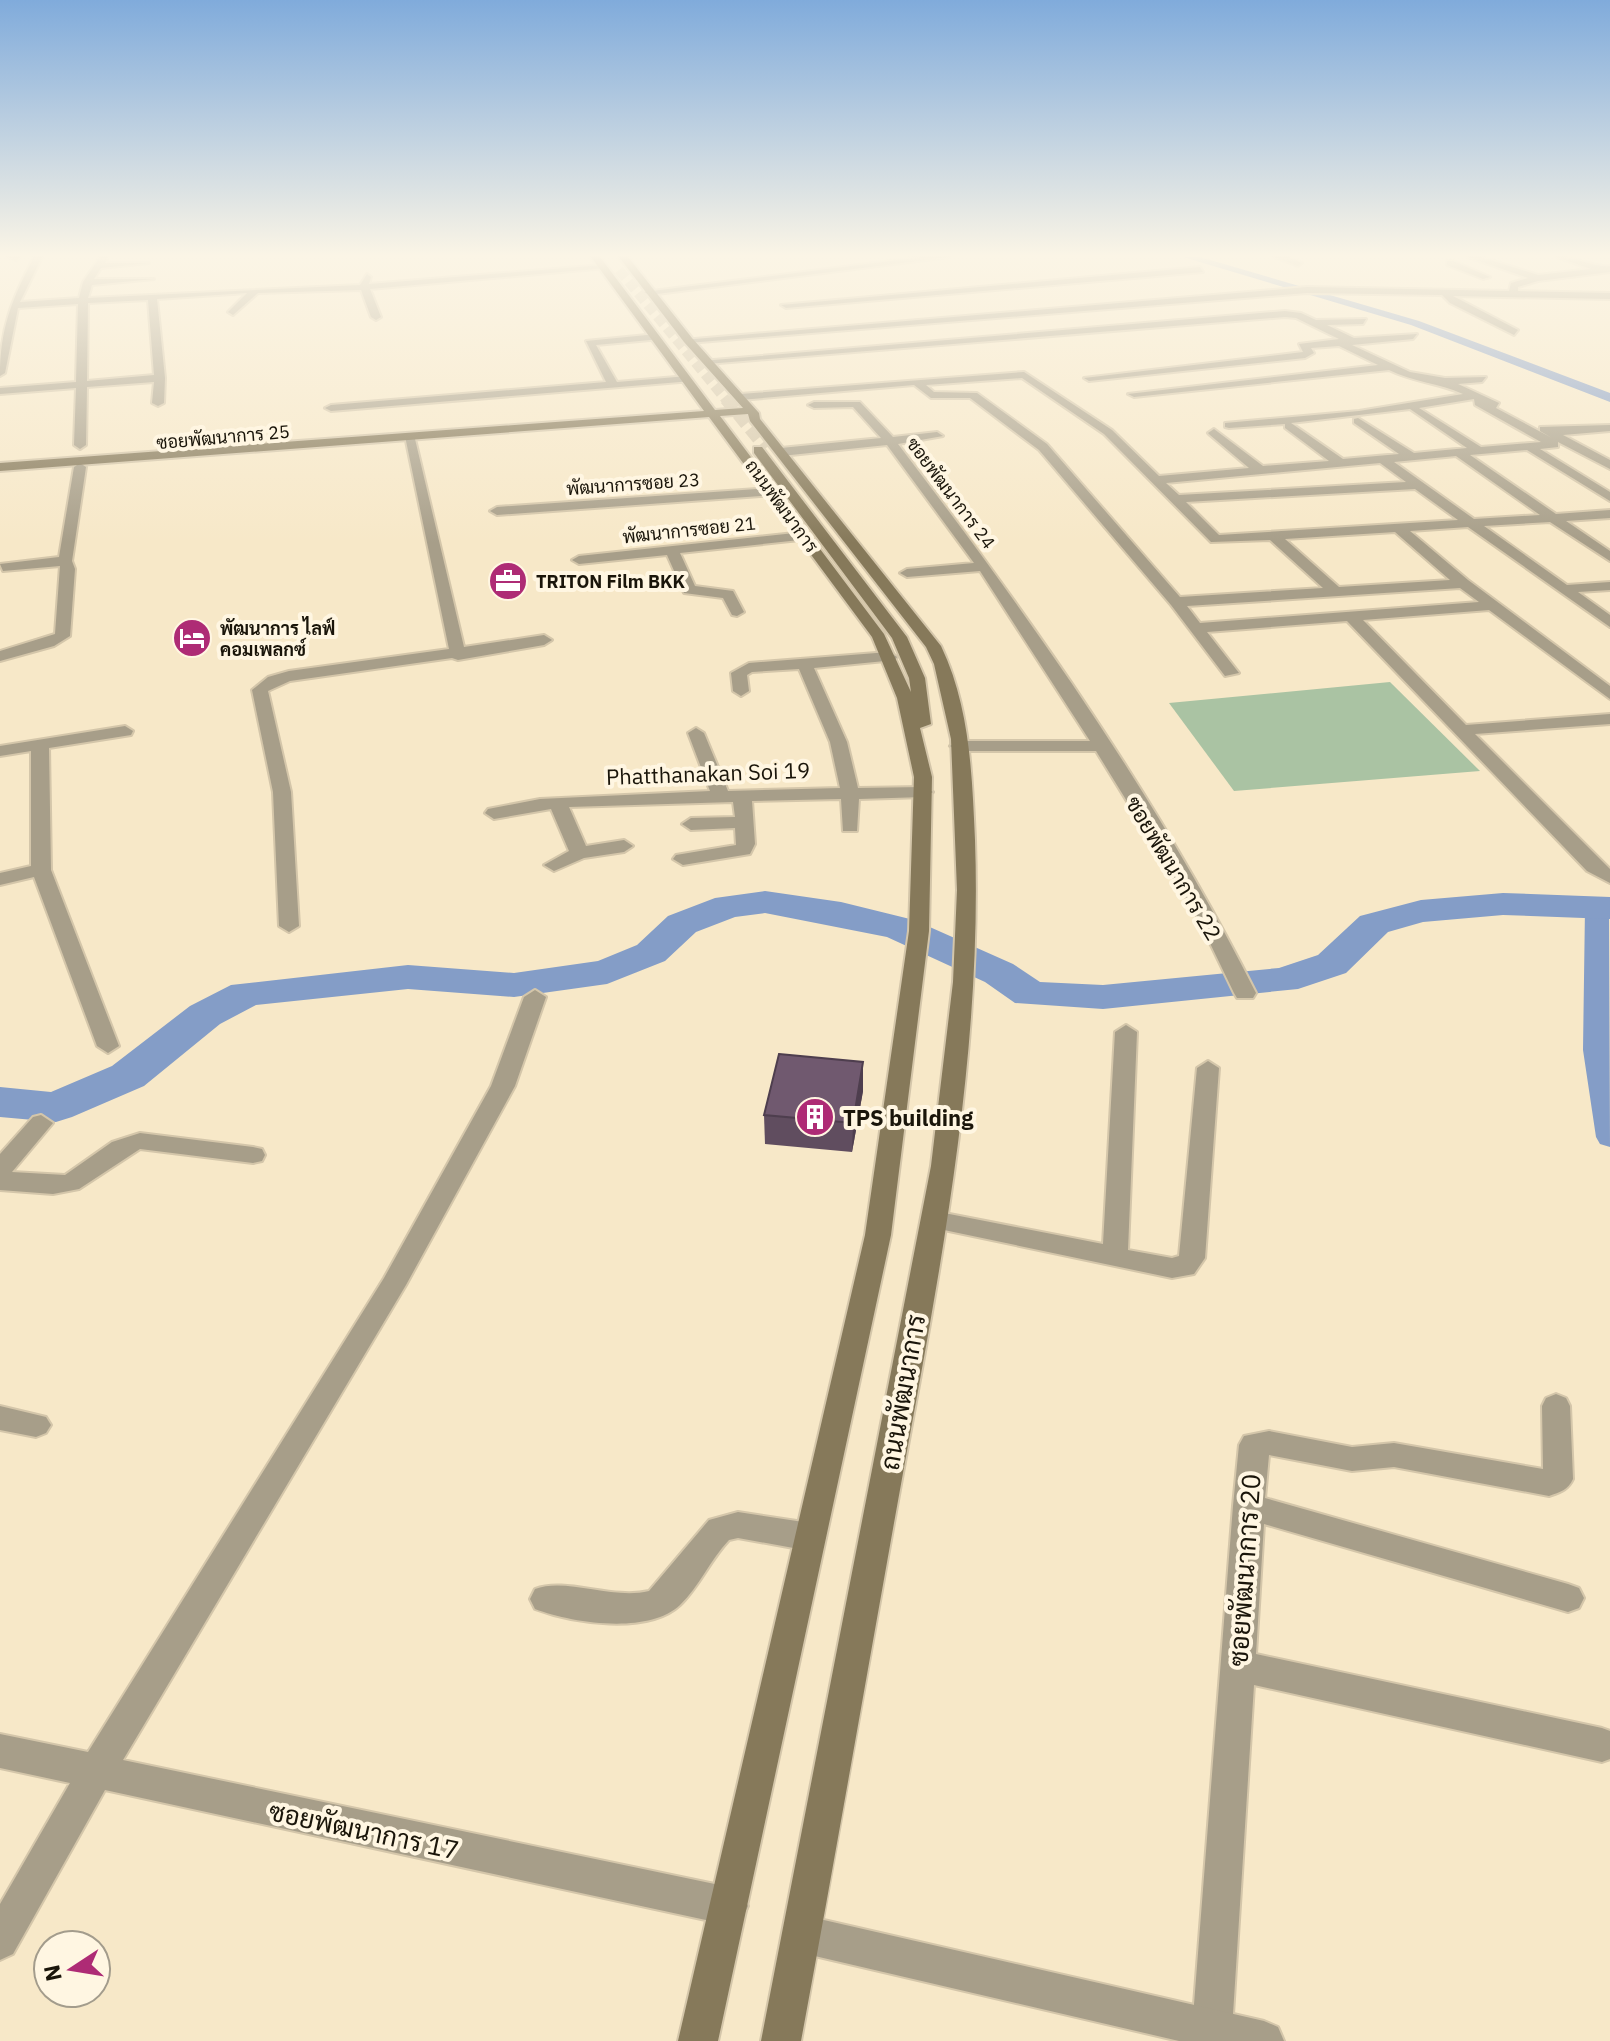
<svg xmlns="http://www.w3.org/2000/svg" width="1610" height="2041" font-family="'IBM Plex Sans',Sarabun,sans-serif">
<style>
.green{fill:#aac3a3}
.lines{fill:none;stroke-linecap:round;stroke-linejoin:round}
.canal{fill:#849dc7;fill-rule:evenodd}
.river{fill:#849dc7;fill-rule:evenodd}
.secondary-tunnel-far1{stroke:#d6c8ac;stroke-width:10;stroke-dasharray:10 5;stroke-linecap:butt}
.secondary-tunnel{stroke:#d6c8ac;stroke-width:13;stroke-dasharray:13 6;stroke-linecap:butt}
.minor-casing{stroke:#d4c6aa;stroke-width:4}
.tertiary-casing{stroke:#d4c6aa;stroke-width:4}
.secondary-casing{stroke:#d4c6aa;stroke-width:4}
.minor{fill:#a79e89;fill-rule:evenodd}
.tertiary{fill:#a79e89;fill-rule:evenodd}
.secondary{fill:#86795a;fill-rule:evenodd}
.wall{fill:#604d5f}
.shaded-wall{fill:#4e3e4e}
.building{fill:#70596f;stroke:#4e3e4e;stroke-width:2}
.labels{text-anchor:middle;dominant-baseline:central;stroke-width:8;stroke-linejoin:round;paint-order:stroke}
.far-street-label{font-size:18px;fill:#1a150a;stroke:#fff6e2}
.far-poi-label{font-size:18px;font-weight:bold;fill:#1a150a;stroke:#fff6e2;text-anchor:start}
.street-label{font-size:22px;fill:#1a150a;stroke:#fff6e2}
.poi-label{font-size:22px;font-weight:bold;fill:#1a150a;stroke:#fff6e2;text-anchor:start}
.near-street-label{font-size:26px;fill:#1a150a;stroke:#fff6e2}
</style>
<rect width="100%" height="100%" fill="#f7e8c8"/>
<!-- green -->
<path class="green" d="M1390 682 1480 771 1234 791 1169 703Z"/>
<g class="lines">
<!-- canal -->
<path class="canal" d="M1183 257H1200L1419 321 1610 393V402L1411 325Z
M1597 901 1609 908 1610 1147 1600 1144 1596 1137 1583 1050 1585 908Z"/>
<!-- river -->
<path class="river" d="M765 891 841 902 914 920 1013 964 1040 982 1103 985 1279 968 1318 955 1360 916 1421 900 1503 893 1610 897V919L1503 915 1423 922 1388 932 1346 973 1298 989 1103 1009 1015 1003 985 982 887 937 765 913 735 917 696 932 665 961 607 984 514 997 408 989 256 1005 220 1024 144 1086 72 1117 56 1122 0 1117V1087L51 1092 112 1066 190 1006 231 985 408 965 514 973 598 961 637 945 668 916 715 898Z"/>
<!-- secondary-tunnel-far1 -->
<path class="secondary-tunnel-far1" d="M619 270 727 401"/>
<!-- secondary-tunnel -->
<path class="secondary-tunnel" d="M726 399 766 448"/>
<defs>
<path id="minor" d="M8 257H20L16 260Z
M34 257H42L20 302 79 298 83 282 100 257H108L105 263H149L101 268 94 279H154L92 285 88 298 360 285 367 274 371 277 369 284 602 265 606 268 370 289 381 317 376 320 371 317 361 290 258 293 233 315 228 312 247 293 157 299 165 378 164 403 158 406 152 403 154 382 87 387 86 445 80 449 74 445 76 388 0 394V388L76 382 78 304 18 308 5 373 0 376C0 328 12 299 34 257ZM148 300 154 375 87 381 88 303Z
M922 257H949L649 295 644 292Z
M1274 257H1288L1302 263 1298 266Z
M1468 257H1481L1538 275 1591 269 1557 257C1576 257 1595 268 1610 266V272L1538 281 1518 287V291L1610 293V299L1453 296 1518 330 1514 335 1450 303 1442 295 1307 293 688 343 683 340 1307 287 1509 291 1511 283 1528 278Z
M1447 261H1453L1490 277 1483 279 1447 265Z
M1200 267 1203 272 786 308 781 305Z
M1285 311 1301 313 1316 320 1366 319 1363 324 1327 325 1354 338 1417 334 1413 339 1352 345 1410 372 1445 378 1486 377 1482 382 1458 384 1499 403 1496 408 1552 438 1540 431V427L1610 425V431L1563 435 1610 460V469L1558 442V447L1540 449 1610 492V501L1527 450 1470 455 1556 514 1610 510V518L1566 521 1610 551V561L1550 522 1484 526 1567 585 1610 582V590L1578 592 1610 615V627L1468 527 1410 531 1468 580 1610 686V699L1489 610 1363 620 1466 725 1610 714V724L1475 734 1610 869V883L1587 871 1347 621 1207 632 1239 673 1225 676 1171 605 1039 450 970 398H931L914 385 740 400 734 397 740 394 1024 372 1112 430 1159 476 1249 468 1210 435 1208 433 1214 429 1263 466 1329 461 1285 428V424L1229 428 1225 427V423L1359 411 1463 394C1439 383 1413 382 1389 370L1134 397 1128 394 1378 365 1339 346 1311 348 1314 353 1305 358 1089 381 1084 378 1303 352 1299 344 1339 339 1296 318 1285 317 707 364 702 361ZM1022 378 1104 434 1211 542 1270 540 1323 588 1180 597 1047 444 977 393 934 392 926 385ZM1474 399 1475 405 1541 442 1481 447 1419 408ZM1410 409 1467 448 1414 453 1358 418 1354 419V423L1399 454 1343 459 1291 423ZM1456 456 1540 515 1474 519 1394 462ZM1380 463 1406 482 1179 495 1166 483ZM1415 489 1458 520 1219 535 1186 502ZM1395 532 1450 580 1339 587 1285 539ZM1460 588 1479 602 1200 623 1187 606Z
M657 334 661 339 596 345 617 382 688 376 692 381 331 411 325 408 331 405 606 382 586 341Z
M860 402 893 437 937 432 943 436 898 444C1030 617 1158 798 1256 993L1253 998H1237L1234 993 1194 910 1096 751H959L950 746 959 741H1090L980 571 907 577 900 573 907 569 974 563 887 445 781 456 775 452 781 448 881 438 853 407 814 408 808 405 814 402Z
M405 436 415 439 464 647 544 635 552 640 544 645 458 660 452 658 290 681 268 691 291 792 299 926 289 932 279 926 273 792 252 690 268 677 289 671 449 649Z
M80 463 86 467 72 561 75 569 70 636 54 646 0 661V651L55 634 60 566 3 571 0 564 59 557 74 467Z
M771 488 777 492 775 495 497 515 490 511 497 507Z
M804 532 811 536 809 539 680 553 695 586 733 591 744 612 737 616 732 615 723 598 684 593 667 555 579 564 572 560 579 556Z
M889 652 897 657 895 660 814 668 847 742 858 788 924 787 933 792 924 797 859 799 857 831H843L841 799 752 801 755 844 750 854 683 865 673 859 676 855 736 845 735 828 691 830 682 824 691 818 735 817 733 802 569 807 586 846 624 840 633 846 624 852 584 858 554 871 544 865 569 851 551 809 494 819 485 813 488 809 540 799 710 791 688 733 696 728 704 733 728 791 840 788 830 742 799 669 752 672 747 675 749 691 741 696 733 691 731 673 749 663Z
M125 726 133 731 131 735 49 748 51 870 119 1046 108 1053 97 1046 34 877 0 885V873L31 866V751L0 756V746Z
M535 990 546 997 515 1086 406 1285 123 1760 729 1887 742 1893 748 1906 742 1919 729 1925 105 1790 13 1954 0 1960V1904L70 1783 0 1768V1734L88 1752 384 1278 491 1086 524 997Z
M1126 1025 1137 1032 1128 1250 1172 1258 1179 1256 1197 1068 1208 1061 1219 1068 1205 1258 1194 1274 1172 1278 925 1226 921 1220 925 1214 934 1211 1103 1244 1115 1032Z
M41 1115 53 1123 12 1172 65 1175 112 1142 140 1133 253 1147 262 1149 265 1155 262 1161 253 1163 140 1149 79 1189 53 1194 0 1190V1154L33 1117Z
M1556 1394 1566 1398 1570 1406 1573 1479C1568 1490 1560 1492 1549 1496L1394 1467 1352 1471 1269 1455 1265 1498 1568 1584 1579 1588 1584 1598 1579 1608 1568 1612 1264 1524 1256 1654 1602 1728 1610 1731V1759L1602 1762 1254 1685 1232 2030 1227 2041H1197L1192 2030 1233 1506 1239 1445 1244 1436 1269 1431 1352 1447 1394 1443 1543 1469 1542 1406 1546 1398Z
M0 1406 46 1417 51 1425 46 1433 36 1437 0 1430Z
M738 1512 810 1523 821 1527 826 1537 821 1547 810 1551 738 1538 729 1540C710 1560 699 1587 680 1605 648 1635 572 1623 535 1609L530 1599 535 1589C566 1577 612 1600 649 1591L709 1520Z"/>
<path id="tertiary" d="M802 1915 1264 2021 1278 2027 1284 2041H1179L802 1953 789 1947 783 1934 789 1921Z"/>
<path id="secondary" d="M591 257H600L715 410 743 408 684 342 619 257H628L692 338 759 413 760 419 941 646C970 707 972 774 975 840 983 1071 934 1298 894 1523 863 1696 833 1869 801 2041H761L931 1166 953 982 957 890 951 739 934 664 926 647 750 421 748 414 720 416 884 634 911 692 909 678 892 638 754 453V447H762L907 637 925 678 931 724 920 728 932 777 929 931 891 1235 718 2041H678L865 1235 909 931 914 777 897 698 872 637 709 417 0 471V463L704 411Z"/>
</defs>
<!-- minor casing -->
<use href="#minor" class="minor-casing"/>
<!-- tertiary casing -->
<use href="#tertiary" class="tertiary-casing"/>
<!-- secondary casing -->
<use href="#secondary" class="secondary-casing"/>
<!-- minor -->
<use href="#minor" class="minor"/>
<!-- tertiary -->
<use href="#tertiary" class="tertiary"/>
<!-- secondary -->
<use href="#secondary" class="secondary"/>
</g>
<!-- wall -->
<path class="wall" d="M863 1062V1091L852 1152 765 1144 764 1115Z"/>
<!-- shaded-wall -->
<path class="shaded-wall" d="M863 1062V1091L852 1152 853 1123Z"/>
<!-- building -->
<path class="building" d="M779 1054 863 1062 853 1123 764 1115Z"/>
<!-- sky -->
<linearGradient id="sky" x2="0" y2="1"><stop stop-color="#80abdb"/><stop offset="0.47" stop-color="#fbf5e6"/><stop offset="1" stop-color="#fbf5e6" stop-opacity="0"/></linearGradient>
<rect width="1610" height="543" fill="url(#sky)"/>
<!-- icons -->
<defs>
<symbol id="office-disc" viewBox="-11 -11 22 22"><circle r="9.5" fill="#ae2b75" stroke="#fff6e2"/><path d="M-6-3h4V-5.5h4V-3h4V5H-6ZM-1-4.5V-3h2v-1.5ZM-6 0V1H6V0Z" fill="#fff"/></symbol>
<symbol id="hotel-disc" viewBox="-11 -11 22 22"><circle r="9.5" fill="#ae2b75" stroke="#fff6e2"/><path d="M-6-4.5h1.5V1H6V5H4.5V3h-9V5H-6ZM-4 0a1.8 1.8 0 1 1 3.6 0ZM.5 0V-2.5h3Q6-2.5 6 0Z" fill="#fff"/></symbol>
<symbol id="building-disc" viewBox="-11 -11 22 22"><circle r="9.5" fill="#ae2b75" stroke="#fff6e2"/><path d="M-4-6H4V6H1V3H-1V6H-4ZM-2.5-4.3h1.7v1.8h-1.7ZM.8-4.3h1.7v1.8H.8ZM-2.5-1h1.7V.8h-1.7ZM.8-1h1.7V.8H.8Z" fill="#fff"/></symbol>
</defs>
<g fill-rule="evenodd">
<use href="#office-disc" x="486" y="559" width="44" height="44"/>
<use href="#hotel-disc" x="170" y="616" width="44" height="44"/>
<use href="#building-disc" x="793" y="1095" width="44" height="44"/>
</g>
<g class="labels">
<!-- far-street labels -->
<g class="far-street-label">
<text transform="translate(223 437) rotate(-5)">ซอยพัฒนาการ 25</text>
<text transform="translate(633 484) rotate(-4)">พัฒนาการซอย 23</text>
<text transform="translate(951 493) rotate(53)">ซอยพัฒนาการ 24</text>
<text transform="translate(782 506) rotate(54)">ถนนพัฒนาการ</text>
<text transform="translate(689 530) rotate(-6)">พัฒนาการซอย 21</text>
</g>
<!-- far-poi labels -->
<g class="far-poi-label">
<text x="536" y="581">TRITON Film BKK</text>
<text x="220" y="628">พัฒนาการ ไลฟ์<tspan x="220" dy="21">คอมเพลกซ์</tspan></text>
</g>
<!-- street labels -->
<g class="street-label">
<text transform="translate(708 773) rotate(-2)">Phatthanakan Soi 19</text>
<text transform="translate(1174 868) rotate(59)">ซอยพัฒนาการ 22</text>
</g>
<!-- poi labels -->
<g class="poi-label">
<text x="843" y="1117">TPS building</text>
</g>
<!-- near-street labels -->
<g class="near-street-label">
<text transform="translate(902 1392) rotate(-80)">ถนนพัฒนาการ</text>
<text transform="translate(1244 1570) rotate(-86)">ซอยพัฒนาการ 20</text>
<text transform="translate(364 1830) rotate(12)">ซอยพัฒนาการ 17</text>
</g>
</g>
<!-- north arrow -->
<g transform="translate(72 1969) rotate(258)"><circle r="38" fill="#fff6e2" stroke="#a39c8c" stroke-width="2"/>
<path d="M0-6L14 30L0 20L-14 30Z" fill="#ae2b75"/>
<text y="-12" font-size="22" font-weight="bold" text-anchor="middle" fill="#1a150a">N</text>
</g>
</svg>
